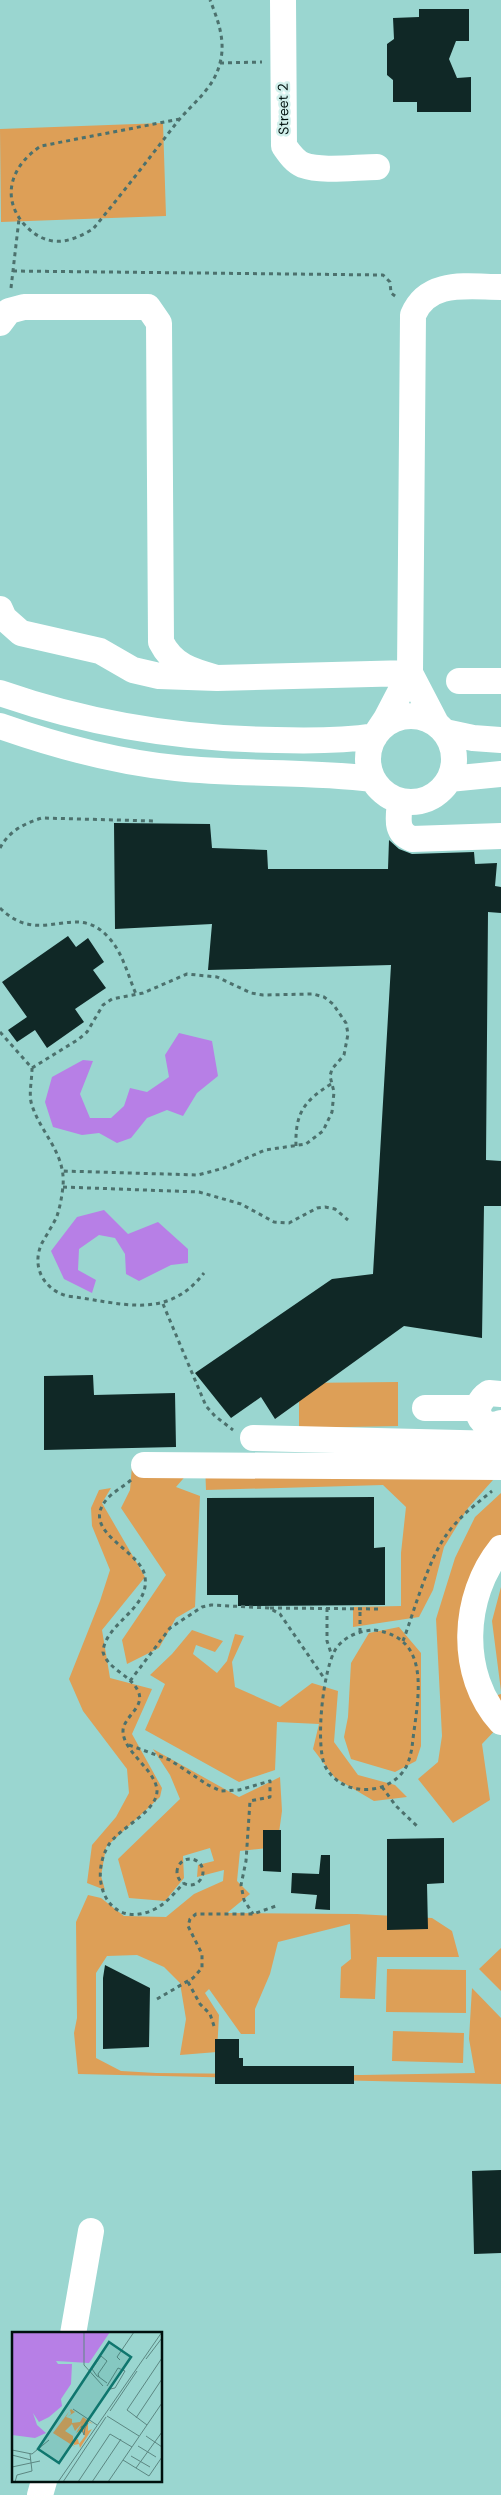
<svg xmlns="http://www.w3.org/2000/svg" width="501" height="2495" font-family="'DM Sans',sans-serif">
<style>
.green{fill:#dd9f57}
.water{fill:#b77fe6}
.building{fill:#102826}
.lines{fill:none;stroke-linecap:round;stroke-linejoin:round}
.path{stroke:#4c716d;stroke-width:3;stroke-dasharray:4 4;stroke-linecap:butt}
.minor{stroke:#fff;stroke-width:26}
.labels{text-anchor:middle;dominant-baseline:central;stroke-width:5;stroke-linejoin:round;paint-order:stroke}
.street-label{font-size:14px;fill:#00100e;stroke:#d3f1ed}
.inset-road{fill:none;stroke:#5c8782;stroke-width:1}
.view{fill:#0f766e;fill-opacity:0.15;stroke:#0f766e;stroke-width:2.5}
.inset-edge{fill:none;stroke:#00100e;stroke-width:2.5}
</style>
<rect width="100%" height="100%" fill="#9ad6d0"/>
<!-- green -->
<path class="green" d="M163 123 166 216 1 222 0 129Z
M398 1382V1426L299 1428V1383Z
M205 1464 501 1471 468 1508 444 1547 433 1590 419 1617 353 1627V1607L401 1606V1553L406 1507 383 1485 206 1490Z
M195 1465 176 1487 200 1496 195 1607 176 1618 159 1648 127 1664 122 1640 166 1575 121 1508 130 1490 132 1466Z
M111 1488 102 1503 145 1577 102 1630 110 1678 152 1689 132 1734 162 1788 160 1797 106 1847 101 1876 105 1890 87 1883 92 1845 116 1817 129 1793 127 1769 83 1711 69 1679 100 1601 110 1570 92 1526 91 1508 99 1490Z
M501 1493V1541L474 1605 491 1697 501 1694V1724L482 1744 490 1800 453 1823 418 1779 438 1762 442 1736 436 1619 455 1558 475 1517Z
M501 1587V1691L492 1621Z
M399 1627 421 1653V1746L416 1761 395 1772 351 1759 344 1737 348 1717 351 1663 369 1633Z
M192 1630 223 1641 215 1652 196 1645 193 1654 217 1673 227 1661 235 1634 244 1636 232 1662 235 1687 280 1707 312 1683 338 1691 334 1742 358 1775 395 1785 407 1797 374 1801 335 1778 313 1749 319 1724 277 1722 275 1770 239 1782 145 1730 165 1684 150 1675 172 1654Z
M153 1749 239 1797 280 1777 282 1811 277 1847 240 1851 237 1881 250 1894 227 1913 357 1914 432 1918 452 1931 459 1957H377L375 1999 340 1998 341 1967 351 1959 350 1924 278 1942 270 1974 255 2009V2034H241L209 1989 205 1993 219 2015 217 2052 180 2055 186 2019 180 1983 164 1967 137 1955 107 1956 96 1973V2058L121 2071 156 2073 362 2075 475 2073 469 2039 472 1988 501 2018V2084L78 2074 74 2033 77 2018 76 1922 88 1895 101 1898 124 1916 166 1917 194 1894 223 1881 224 1870 197 1877 198 1865 214 1861 210 1848 183 1856 184 1878 165 1901 129 1898 118 1859 180 1799 170 1775Z
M501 1948V1991L479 1969Z
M387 1969 466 1970V2013L386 2012Z
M393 2031 464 2033 463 2063 392 2061Z"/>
<!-- water -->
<path class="water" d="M179 1033 212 1041 218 1076 197 1093 183 1116 167 1110 147 1118 131 1138 117 1143 99 1133 82 1135 53 1127 45 1102 52 1077 83 1060 93 1061 80 1094 90 1118H111L124 1106 130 1088 147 1092 169 1077 165 1055Z
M104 1210 128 1234 158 1222 188 1249V1263L171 1265 139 1281 126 1274 125 1254 115 1238 99 1235 79 1249 78 1270 96 1280 92 1293 64 1279 51 1251 77 1217Z"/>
<!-- building -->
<path class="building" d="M419 9H469V41H456L449 59 457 78 471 77V112H417V102H393V80L387 75V44L394 39 393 18 419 17Z
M114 823 210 824 212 848 267 850 268 869H388L389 840 399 849 412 854 474 852 475 864 497 863 495 886 501 887V913L488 912 486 1160 501 1161V1206H484L482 1338 404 1326 275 1419 261 1397 231 1418 195 1373 332 1279 373 1274 391 965 208 970 212 924 115 929Z
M68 936 76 947 88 938 104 962 93 970 106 988 75 1009 84 1022 47 1048 35 1030 17 1042 8 1030 27 1017 2 982Z
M93 1375 94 1395 175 1393 176 1447 44 1450V1376Z
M374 1497V1548L385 1547V1605L238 1606V1595H207V1498Z
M263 1830H281V1872L263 1871Z
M444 1838V1883L427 1884 428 1929 387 1930V1839Z
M321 1855H330V1910L315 1909 317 1895 291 1893 292 1873 319 1874Z
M105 1965 150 1988 149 2047 103 2049V1978Z
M215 2039H239V2058H243V2066H354V2084H215Z
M501 2170V2253L474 2254 472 2171Z"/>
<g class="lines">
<!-- path -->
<path class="path" d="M220 63 262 62
M180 119 41 146C13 164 0 195 23 223 31 232 40 239 53 241 67 243 81 236 93 229 122 194 150 157 178 121 194 102 214 88 220 63 226 41 218 20 210 0
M13 271 383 275 390 282 391 293 398 298
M11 288 19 219
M0 848C9 831 25 823 42 818L155 821
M0 908C41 949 75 899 109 938 123 953 128 976 136 994
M0 1032 32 1068C32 1080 29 1091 31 1102 39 1132 66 1152 63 1186 62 1196 60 1207 57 1216 53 1225 47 1234 42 1243 31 1266 43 1289 67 1296 120 1302 166 1322 204 1273
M32 1068 79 1039 87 1032 103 1005 112 999 143 993 187 974 217 977 251 993 263 995 313 994 324 997 333 1004 346 1023 348 1034 344 1055 332 1069 330 1076 334 1092 332 1112 323 1131 306 1144 265 1150 224 1168 198 1175 63 1171
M296 1146C295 1113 304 1101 331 1084
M63 1187 199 1192 241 1204 274 1222 289 1223 317 1208 325 1207 335 1209 348 1220
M163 1304 206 1406 215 1416 233 1430
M131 1480C123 1487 113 1492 107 1499 78 1532 142 1550 145 1577 150 1609 105 1623 103 1652 108 1670 130 1674 138 1691 146 1707 123 1717 123 1731 123 1752 155 1769 157 1790 158 1812 118 1828 108 1846 87 1883 111 1931 155 1909 167 1903 175 1892 184 1883
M270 1608 382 1609
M327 1608V1641L332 1656
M374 1630C436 1638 416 1704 412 1748 410 1757 408 1766 402 1773 382 1797 340 1795 325 1766 315 1744 323 1666 337 1647 347 1635 360 1631 374 1630Z
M360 1632V1609
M403 1641C415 1609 428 1560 447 1534 459 1517 476 1504 492 1491
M130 1681 170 1628 202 1607 211 1605 269 1608 280 1614 326 1681
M129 1745 170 1760 208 1785 221 1791 239 1790 270 1781V1797L250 1801 246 1861 241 1885 244 1900 253 1914
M382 1787 396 1806 417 1826
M177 1872a13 13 0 1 1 26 0a13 13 0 1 1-26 0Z
M188 1982 200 2004 210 2014 214 2026
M157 1999 193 1978 202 1968V1954L188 1926 190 1919 196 1914H253L276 1906"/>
<!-- minor -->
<path class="minor" d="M283 0 284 146C289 153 294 161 303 165 322 172 356 167 377 167
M0 323 9 311 24 307H148L159 323 161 642C173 666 192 671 217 678
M0 609 4 618 21 633 100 651 133 670 159 676 217 678 410 673
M459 681H501
M0 693C89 724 181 739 276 740 309 741 342 741 375 736
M368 759a43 43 0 1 1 86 0a43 43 0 1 1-86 0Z
M436 723 410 673 413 315C428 279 468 287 501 287
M0 726C57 746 116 762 176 768 242 775 308 771 373 779
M378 731 386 719 410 673
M445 732 473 738 501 740
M449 779 501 774
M400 801C399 817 394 832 412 839L501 836
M501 1394 489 1393C469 1406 479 1431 501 1423
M425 1408H477
M253 1438 501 1444
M144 1465 501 1467
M501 1548C462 1596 458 1675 501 1722
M73 2334 91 2231
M40 2495 44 2481"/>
</g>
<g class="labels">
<!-- street labels -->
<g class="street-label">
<text transform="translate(283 109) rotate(-91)">Street 2</text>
</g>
</g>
<!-- overview -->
<g transform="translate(12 2332)">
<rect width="150" height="150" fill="#9ad6d0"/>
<path d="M59 77 63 80 55 85 59 82 58 78 54 85 60 87V91L68 90 71 85 81 92 76 90 71 92 76 91V99L80 97 68 116 67 112 62 113 61 108 66 107 67 112 73 104 69 98 64 101 70 91 63 99 60 92 53 99 61 104V113L63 115 41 101Z" fill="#dd9f57"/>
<path d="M0 0H98L77 31 44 29 46 32H60L59 52 49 67 50 74 37 85 27 90 21 81 25 93 34 101 23 106 0 103Z" fill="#b77fe6"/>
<path class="inset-road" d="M72 0V33L91 54M134 27 150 6M108 28 105 25 122 0M87 45 86 42 95 29 89 24 80 37 85 44 87 45 95 51M95 54 106 36 113 39 103 56 98 57M61 77 85 93M98 79 125 39M95 84 127 104M124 86 150 47M76 91 73 96 72 103 69 95ZM135 93 115 78 150 26M134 104 150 115M126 114 144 125M0 118 20 122 37 108M0 123 19 128M119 124 138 135M111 128 137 144 150 125M0 135 28 129M124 136 150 100M3 150 5 143 20 139 18 122M46 150 150 0M51 150 94 85M66 150 98 102 120 115M80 150 109 107M96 150 150 71"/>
<path class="view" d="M97 10 119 25 47 131 26 117Z"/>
<rect width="150" height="150" class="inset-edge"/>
</g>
</svg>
